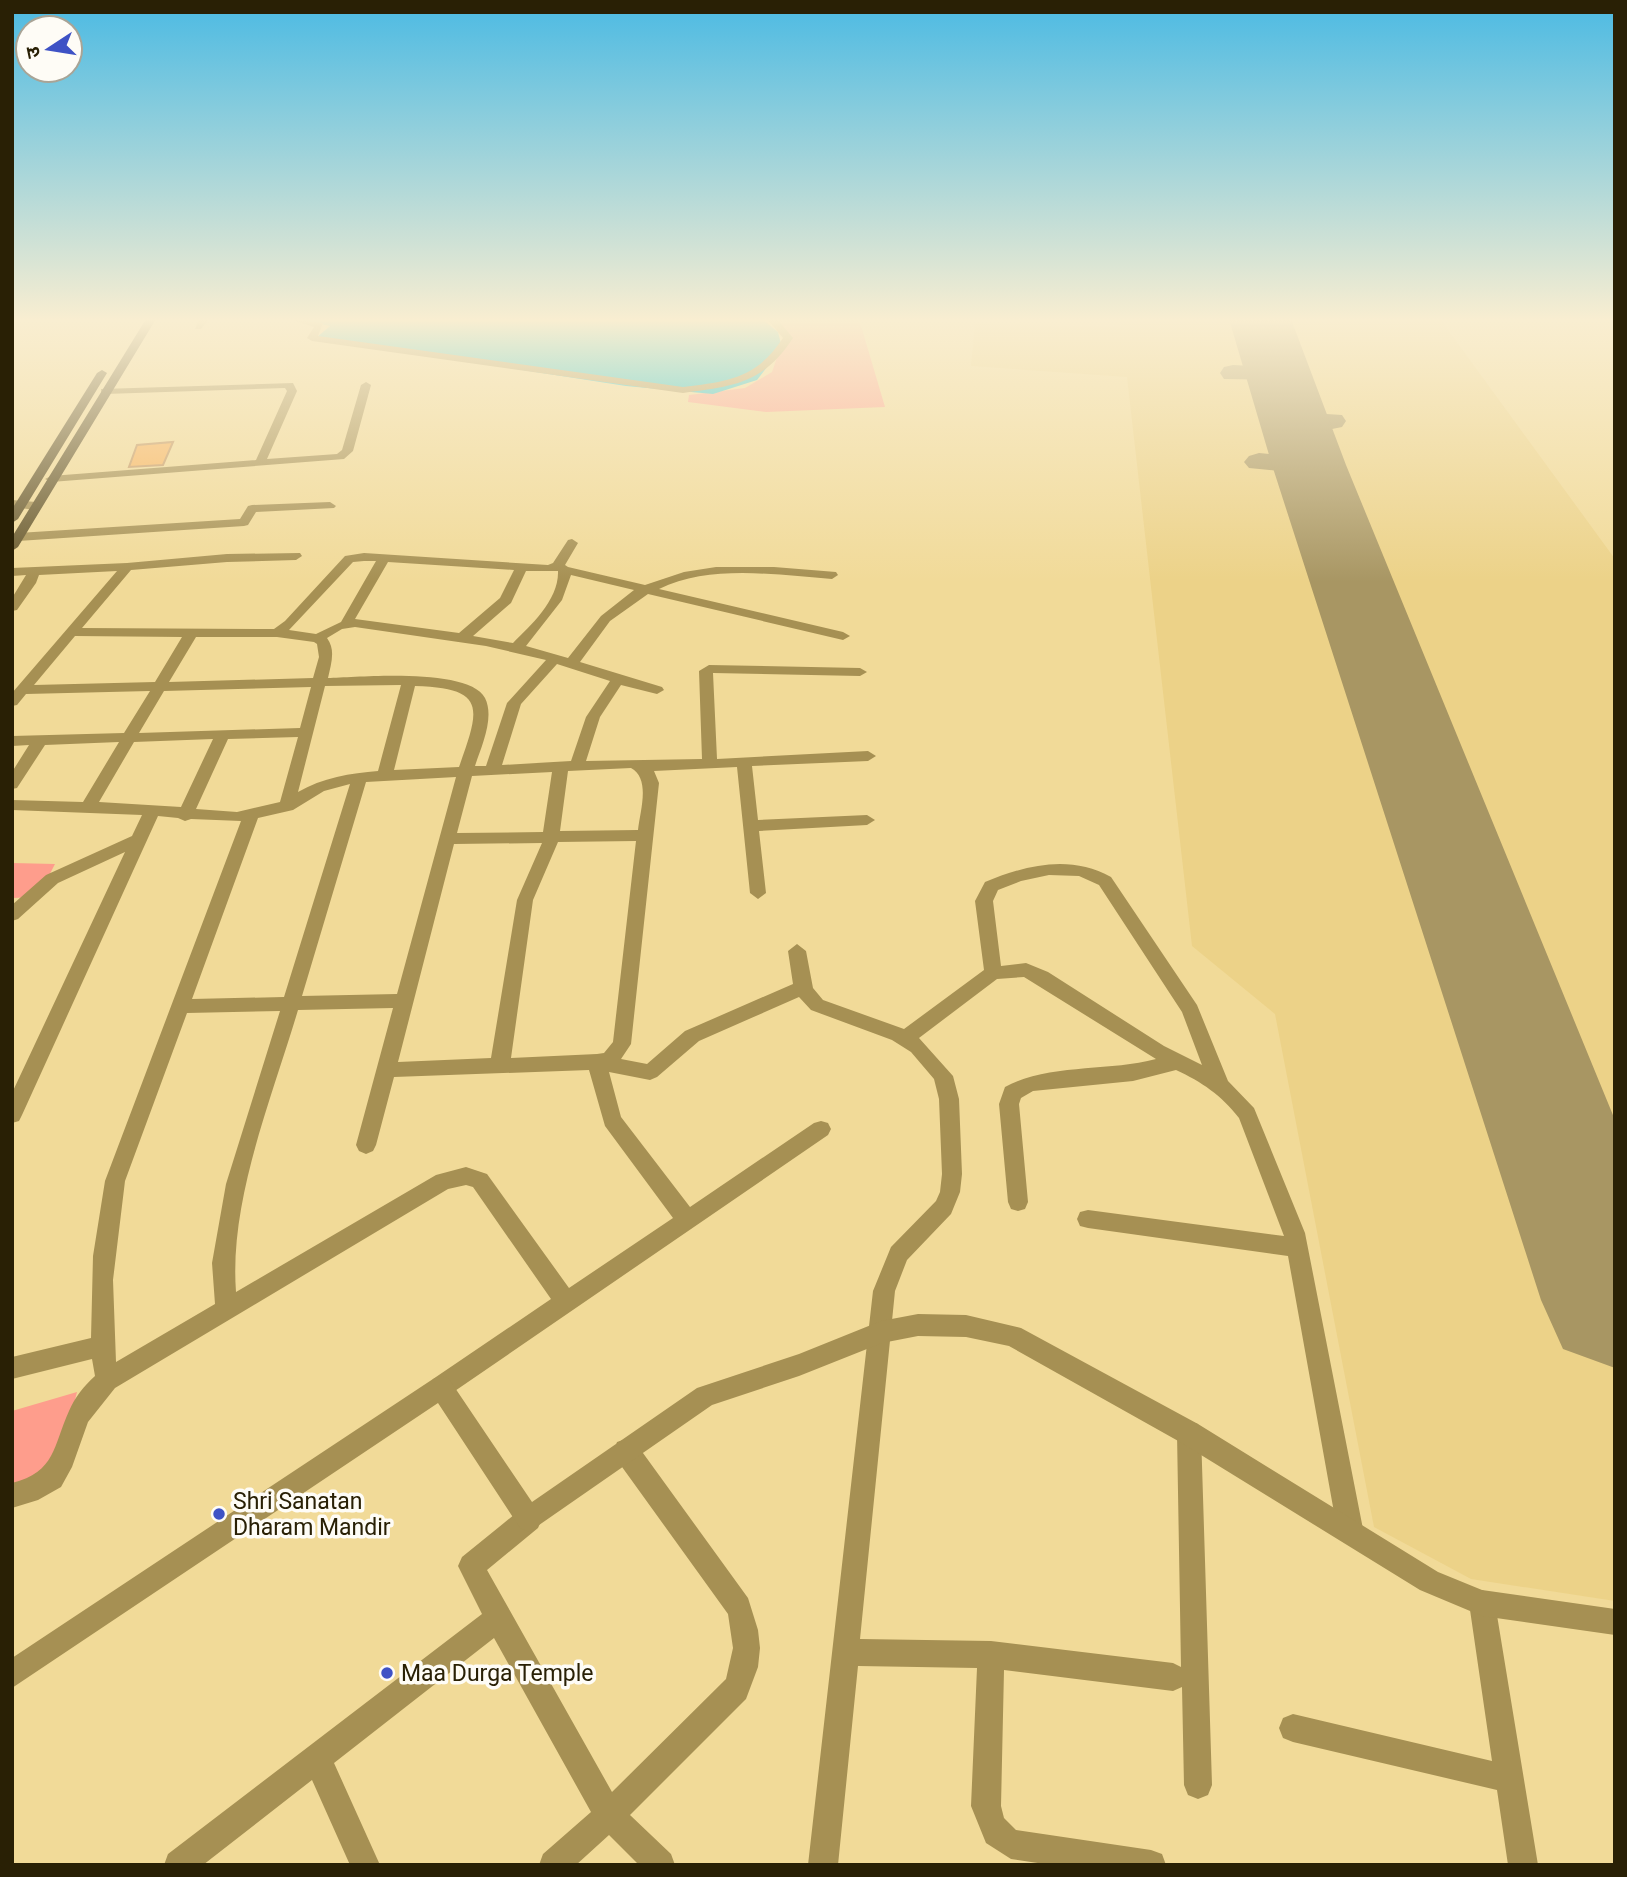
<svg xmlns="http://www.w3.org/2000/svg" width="1627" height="1877" font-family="Roboto,'Noto Sans Devanagari',sans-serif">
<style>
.built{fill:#ecd288}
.green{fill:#fe9d8c}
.water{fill:#00c2db}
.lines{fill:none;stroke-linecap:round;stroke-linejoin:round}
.taxiway{fill:#a89663;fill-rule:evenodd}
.runway{fill:#a89663;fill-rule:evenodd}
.building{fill:#f7b35d;stroke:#c49863;stroke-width:2}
.minor{fill:#a69053;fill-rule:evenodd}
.tertiary{fill:#a69053;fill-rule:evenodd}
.primary{fill:#64552a;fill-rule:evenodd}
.poi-dot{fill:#3e52c5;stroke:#fefcf6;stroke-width:2.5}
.labels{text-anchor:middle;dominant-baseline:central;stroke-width:7;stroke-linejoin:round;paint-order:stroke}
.near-poi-label{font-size:23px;fill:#292005;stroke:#fefcf6;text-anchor:start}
</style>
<rect width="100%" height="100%" fill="#f1da98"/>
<!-- built -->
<path class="built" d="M1120 319H1440L1615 559V1601L1471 1579 1374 1527 1275 1014 1192 946 1127 377 971 366 975 324 1121 327Z"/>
<!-- green -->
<path class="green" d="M768 319H859L885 407 766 412 688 402 689 395 745 388 772 372 785 334Z
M12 863 55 864 38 897 12 898Z
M77 1392 54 1484 12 1498V1411Z"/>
<!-- water -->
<path class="water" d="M299 319H762L778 332 782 348 757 380 713 394 626 386 316 338 330 326Z"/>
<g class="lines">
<!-- taxiway -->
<path class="taxiway" d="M1233 365 1289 368 1293 374 1289 380 1224 379 1220 373 1224 367Z
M1295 412 1342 415 1346 421 1342 427 1332 429 1285 426 1281 420 1285 414Z
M1259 453 1319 459 1324 465 1319 471 1309 474 1249 468 1244 462 1249 456Z"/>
<!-- runway -->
<path class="runway" d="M1229 319H1291L1346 465 1615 1120V1368L1563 1349 1541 1300 1272 465Z"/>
</g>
<!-- building -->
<path class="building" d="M173 442 163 465 129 467 137 445Z"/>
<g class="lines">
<!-- minor -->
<path class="minor" d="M199 319H209L201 329H195Z
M289 319 323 323 318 336 683 387C728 381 756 379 783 338L767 319H777L793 338C763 384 734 386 683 393L312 341 307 338 314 327Z
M366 382 371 385 353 451 344 459 51 482 45 479 51 476 256 460 287 391 285 388 105 394 101 393V389L293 383 297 391 267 459 337 454 342 450 361 385Z
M12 500 36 502 42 506 36 510 12 507Z
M330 502 336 506 334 508 256 512 248 525 244 526 18 541 12 537 18 533 240 519 248 506 252 505Z
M572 539 578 543 565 565 568 567 645 585 684 572 716 567H774L836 572 838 575 832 579C777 575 710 564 659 589L843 632 850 636 843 640 648 594 610 621 580 662 662 687 664 690 657 694 621 685 600 717 586 761 702 759 699 671 709 665 860 668 867 672 860 676 713 673 717 759 868 751 876 756 868 761 752 766 758 820 867 815 875 820 867 825 759 831 766 893 758 899 750 893 737 767 654 771 659 783 631 1044 621 1059 647 1064 685 1031 793 984 788 951 797 944 806 951 813 988 823 1000 904 1029 984 970 975 901 985 882C1026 865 1070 854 1111 877L1197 1005 1228 1081 1254 1108 1305 1233 1363 1529 1359 1538 1350 1542 1341 1538 1337 1529 1288 1256 1088 1228 1080 1226 1077 1219 1080 1212 1088 1210 1284 1236 1239 1118C1221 1095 1202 1082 1176 1070L1133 1081 1033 1091 1021 1098 1019 1104 1028 1202 1025 1209 1018 1211 1011 1209 1008 1202 999 1104 1005 1087C1050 1063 1107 1072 1156 1059L1024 977 997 979 919 1038 953 1076 959 1099 962 1174 960 1192 951 1214 907 1260 895 1291 860 1639 991 1641 1173 1663 1181 1667 1177 1433 1180 1424 1189 1421 1198 1424 1201 1433 1212 1785 1208 1795 1198 1799 1188 1795 1184 1785 1182 1687 1173 1691 1004 1670 1001 1806 1004 1818 1016 1830 1151 1850 1162 1854 1166 1865H1051L1011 1859 986 1843 971 1806 977 1668 858 1666 838 1865H808L873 1291 891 1247 936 1201 940 1192 942 1174 939 1099 934 1079 911 1052 892 1040 811 1010 799 997 699 1041 657 1077 650 1080 609 1072 621 1117 690 1207 814 1123 821 1121 828 1123 831 1129 828 1135 449 1395 441 1398 433 1395 429 1387 433 1379 551 1299 473 1187 466 1185 448 1189 115 1388 88 1422 72 1467 61 1487 38 1500 12 1508V1483C56 1472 53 1446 69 1411 75 1397 84 1386 95 1376L92 1359 12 1379V1357L91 1338 93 1256 105 1181 241 821 191 819 185 821 178 818 158 816 22 1115 19 1121 12 1123V1093L125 852 58 883 18 919 12 921V905L46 875 132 836 142 815 12 810V800L83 802 119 742 45 745 17 788 12 789V772L29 745 12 746V736L124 733 150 691 26 694 17 705 12 706V693L117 571 39 575 36 583 17 610 12 611V598L26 575 12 576V568L127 563 227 554 300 553 302 556 296 560 227 562 131 570 82 628 274 629 285 621 345 556 364 553 548 565 553 563 568 540ZM364 561H376L341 622 316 634 289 630 353 562ZM388 562 514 570 500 598 459 633 355 619ZM526 571H558C559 600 531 625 513 643L473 636 511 603ZM571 575 634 590 601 616 568 658 526 646 562 600ZM355 627 486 646 546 660 507 703 486 766H475C481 747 495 718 485 698 469 667 359 677 328 678 331 664 336 650 327 638L342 629ZM75 636 182 637 155 682 34 685ZM196 637H277L314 642 317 644 319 657 313 678 169 682ZM557 664 610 681 586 717 571 761 502 765 521 704ZM401 685 378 771C351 773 322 778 298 792L325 686ZM415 686C487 688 480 708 459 767L394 770ZM311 687 300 728 139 733 164 691ZM298 737 280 802 237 812 196 809 228 739ZM213 739 181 807 99 802 134 742ZM631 768C651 779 640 811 638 830L560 831 568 771ZM552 772 543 832 457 833 472 776ZM456 777 397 994 302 996 366 782ZM350 784 284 997 192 999 258 818 293 810 324 791ZM636 841 613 1042 604 1053 597 1054 511 1058 533 900 558 842ZM542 843 517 900 491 1058 398 1062 454 844ZM1049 875 1079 876 1099 885 1182 1012 1202 1065 1164 1046 1048 972 1026 963 1001 966 993 901 998 890 1021 881ZM393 1008 356 1145 359 1151 366 1154 373 1151 376 1145 394 1077 589 1070 605 1126 673 1218 569 1288 487 1174 466 1167 436 1175 236 1292C229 1200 272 1098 298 1010ZM280 1011 226 1184 212 1263 215 1304 116 1362 113 1280 125 1181 187 1013Z
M626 1439 635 1442 748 1598 758 1630 760 1648 758 1667 746 1699 630 1815 671 1854 675 1865H639L609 1835 576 1865H539L543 1854 591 1812 494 1638 334 1763 380 1865H350L312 1780 203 1865H164L168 1854 482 1614 458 1566 462 1557 520 1510 529 1506 538 1510 542 1519 538 1528 487 1570 612 1792 726 1679 733 1648 728 1614 617 1460 614 1451 617 1442Z
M1482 1590 1491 1594 1495 1603 1538 1865H1508L1497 1790 1293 1742 1283 1738 1279 1728 1283 1718 1293 1714 1492 1761 1469 1603 1473 1594Z"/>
<!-- tertiary -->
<path class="tertiary" d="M918 1314 966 1315 1021 1328 1198 1424 1438 1572 1482 1590 1615 1609V1635L1482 1616 1420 1590 1180 1442 1009 1346 966 1337 918 1336 882 1343 799 1376 712 1405 529 1532 520 1528 438 1403 12 1688V1658L433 1379 441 1376 449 1379 532 1502 697 1388 799 1354 881 1321Z"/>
<!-- primary -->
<path class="primary" d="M146 319H156L18 547 12 551V537Z
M102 370 107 373 18 519 12 523V509L97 373Z"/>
</g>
<!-- sky -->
<linearGradient id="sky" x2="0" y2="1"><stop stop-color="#4bbae3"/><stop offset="0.55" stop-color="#f9eed1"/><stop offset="1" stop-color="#f9eed1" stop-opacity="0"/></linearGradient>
<rect width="1627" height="582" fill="url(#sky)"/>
<!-- markers -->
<g class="poi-dot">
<circle cx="219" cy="1514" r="7"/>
<circle cx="387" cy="1673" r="7"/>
</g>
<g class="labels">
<!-- near-poi labels -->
<g class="near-poi-label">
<text x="233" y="1501">Shri Sanatan<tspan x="233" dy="26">Dharam Mandir</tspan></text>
<text x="401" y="1673">Maa Durga Temple</text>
</g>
</g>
<!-- border -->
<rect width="1627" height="1877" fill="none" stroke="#292005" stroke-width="28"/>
<!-- north arrow -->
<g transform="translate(49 49) rotate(258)"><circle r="33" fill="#fefcf6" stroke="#a9a496" stroke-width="2"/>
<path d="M0-5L12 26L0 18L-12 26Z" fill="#3e52c5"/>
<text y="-10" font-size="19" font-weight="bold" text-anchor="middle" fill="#292005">उ</text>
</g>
</svg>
